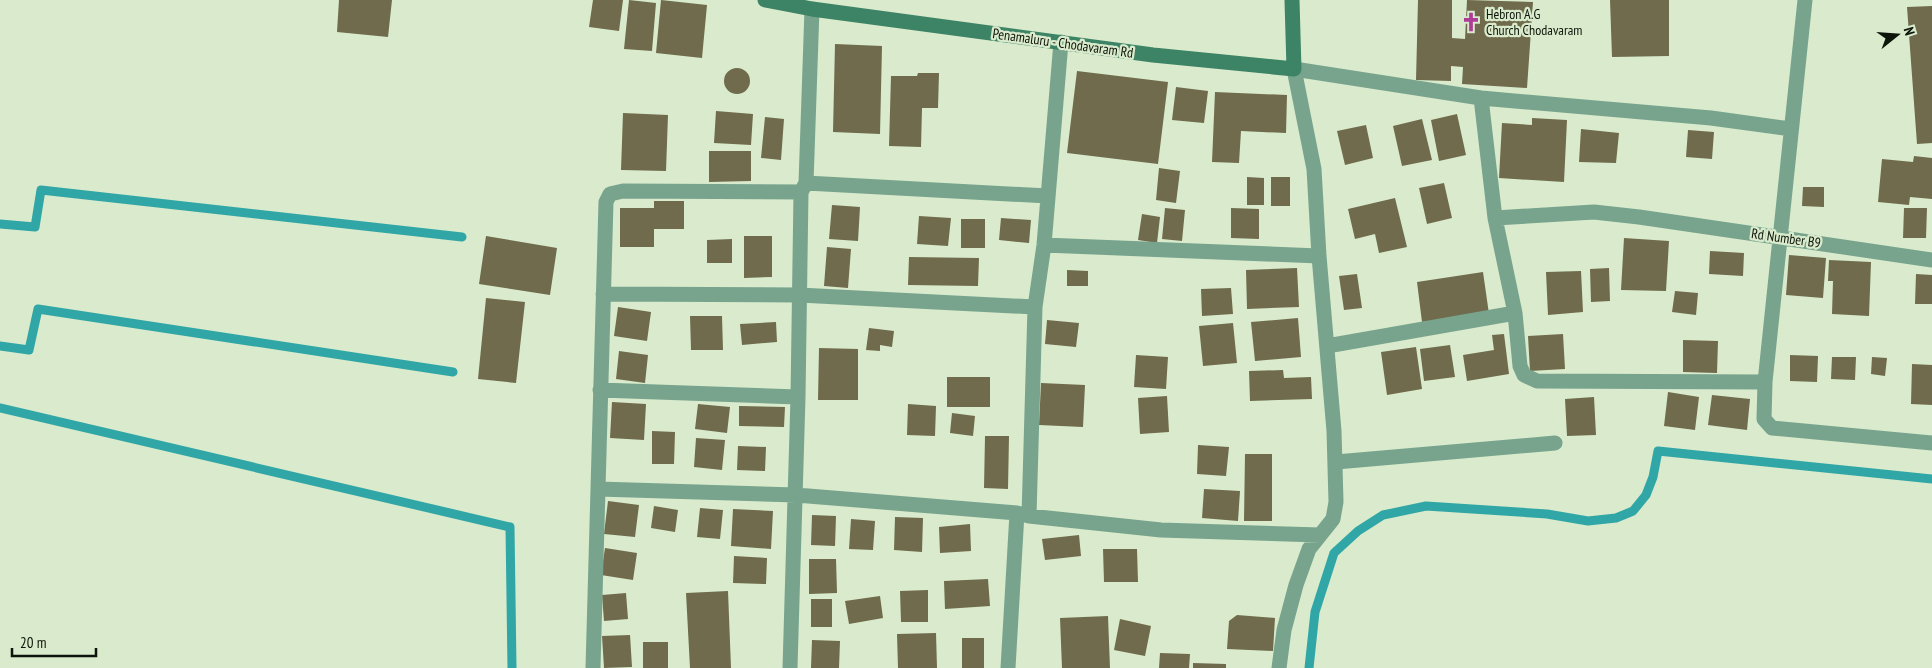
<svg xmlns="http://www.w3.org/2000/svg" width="1932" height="668" font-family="'PT Sans Narrow',sans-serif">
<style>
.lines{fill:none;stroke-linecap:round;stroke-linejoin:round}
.stream{stroke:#31a6a6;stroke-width:9}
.building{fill:#6f6b4c}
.street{stroke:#78a48e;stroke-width:15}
.secondary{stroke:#3d8365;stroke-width:15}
.labels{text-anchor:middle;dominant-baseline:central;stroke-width:4.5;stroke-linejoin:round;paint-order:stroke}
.poi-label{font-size:14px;fill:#0d1409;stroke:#d9ebcc;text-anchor:start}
.street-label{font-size:14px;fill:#0d1409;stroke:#d9ebcc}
</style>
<rect width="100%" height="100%" fill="#d9ebcc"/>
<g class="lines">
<!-- stream -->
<path class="stream" d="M0 224 35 227 41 190 462 237
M0 346 29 350 38 309 453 372
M0 408 510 527 512 668
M1309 668 1315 612 1334 553 1358 531 1383 515 1426 506 1547 514 1588 521 1616 518 1633 511 1646 495 1653 477 1658 451 1932 479"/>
</g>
<!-- building -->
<path class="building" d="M339 0H392L388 37 337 32Z
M593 0H623L619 31 589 27Z
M629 0 656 3 652 51 624 49Z
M661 0 707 5 702 58 656 53Z
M1418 0H1452V38L1465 39 1467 0 1533 2 1527 88 1462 84 1463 67 1451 66V81L1416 80Z
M1610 0H1669V56L1612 57Z
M1932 6V143L1917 144 1907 7Z
M835 44 882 46 880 134 833 132Z
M724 81a13 13 0 1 1 26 0a13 13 0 1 1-26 0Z
M1077 71 1168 82 1158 164 1067 153Z
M918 73H939L938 108H922L921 147 889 146 891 76H917Z
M1176 87 1208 91 1204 123 1172 120Z
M1215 92 1287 95 1286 133 1241 131 1239 163 1212 162Z
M716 111 753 114 751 145 714 143Z
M623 113 668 115 666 171 621 170Z
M1457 114 1466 155 1439 161 1431 120Z
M765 117 784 119 781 160 761 158Z
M1532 118 1567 120 1564 182 1499 178 1502 123 1532 125Z
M1422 119 1432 160 1402 166 1393 126Z
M1366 125 1373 158 1345 165 1337 131Z
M1581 129 1619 133 1616 163 1579 162Z
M1688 130 1714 132 1712 159 1686 157Z
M709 151H751V181L709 182Z
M1914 156 1932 158V199L1910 197 1909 205 1878 202 1882 159 1913 162Z
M1159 168 1180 171 1176 203 1156 200Z
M1247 177 1264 178V205H1247Z
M1271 177H1290V206H1271Z
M1444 183 1452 218 1427 224 1419 188Z
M1803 187H1824V207L1802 206Z
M1395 198 1407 247 1379 253 1375 234 1355 239 1348 209Z
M654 201H684V229H654V247H620V208H654Z
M832 205 860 207 858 241 829 239Z
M1165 208 1185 210 1182 241 1162 239Z
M1231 208 1259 209V239L1231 238Z
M1904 208H1927L1926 238H1903Z
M1142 214 1160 217 1157 243 1138 240Z
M919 216 951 218 948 246 917 244Z
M1001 218 1031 220 1029 243 999 240Z
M961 219H985V248H961Z
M486 236 557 248 550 295 479 284Z
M744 236H772V277L744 278Z
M1624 238 1669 241 1666 291 1621 290Z
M732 239V263H707V240Z
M827 247 851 249 848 288 824 286Z
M1710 251 1744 253 1743 276 1709 274Z
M1789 255 1826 258 1823 298 1786 295Z
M909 257 979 258 978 286 908 285Z
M1829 260 1871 262 1869 316 1832 314 1833 281H1828Z
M1297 268 1299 307 1247 309 1246 270Z
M1609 268 1610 301 1591 302 1590 269Z
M1067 270 1088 271V286H1067Z
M1581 271 1583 312 1548 315 1546 272Z
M1483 272 1489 314 1422 322 1417 282Z
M1357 274 1362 308 1344 310 1339 276Z
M1916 274 1932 275V304H1915Z
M1231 288 1233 314 1202 316 1201 289Z
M1675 291 1698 293 1696 315 1672 312Z
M486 298 525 302 516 383 478 379Z
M618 307 651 312 647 341 614 336Z
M690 316H722L723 350H691Z
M1298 318 1301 357 1255 361 1251 322Z
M1047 320 1079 323 1076 347 1045 344Z
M776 322 777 342 742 345 740 324Z
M1233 323 1237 363 1203 366 1199 326Z
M869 328 894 331 892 347 880 345V351L866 350Z
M1504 334 1509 374 1467 381 1463 355 1494 350 1492 335Z
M1563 334 1565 369 1530 371 1528 336Z
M1683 340 1718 341 1717 373 1683 372Z
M1450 345 1455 377 1424 381 1420 349Z
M1416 347 1422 389 1387 395 1381 352Z
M819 348 858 349V400H818Z
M619 351 648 355 645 383 616 379Z
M1136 355 1168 357 1166 389 1134 387Z
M1790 355 1818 356 1817 382 1790 381Z
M1832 357H1856L1855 380 1831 379Z
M1872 357 1887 358 1885 376 1871 374Z
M1912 364 1932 365V405L1911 404Z
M1283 370 1284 378 1311 377 1312 399 1250 401 1249 371Z
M947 377H990V407H947Z
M1041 383 1085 385 1083 427 1039 425Z
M1668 392 1699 397 1695 430 1664 426Z
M1712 395 1750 399 1747 430 1708 425Z
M1167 396 1169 432 1140 434 1138 398Z
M1594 397 1596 435 1567 436 1565 399Z
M612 402 646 404 644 440 610 438Z
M698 404 730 407 727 433 695 429Z
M908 404 936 406 935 436 907 435Z
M739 406 785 407 784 427 739 426Z
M952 413 975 416 973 436 950 433Z
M652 431 675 432 674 464H652Z
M985 436H1009L1008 489 984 488Z
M696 438 725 440 722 470 694 467Z
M1198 445 1229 447 1226 476 1197 474Z
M738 446 766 447 765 471 737 470Z
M1245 454H1272V521H1244Z
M1204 489 1240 491 1238 521 1202 518Z
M608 501 639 505 635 537 604 534Z
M654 506 678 510 675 532 651 528Z
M700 508 723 510 720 539 697 537Z
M733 509 773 511 771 549 731 546Z
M812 515 836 516 835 546 811 545Z
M895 517 923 518 922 552 894 550Z
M851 519 875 521 873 550 849 549Z
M970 524 971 551 940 553 939 527Z
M1079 535 1081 556 1045 560 1042 539Z
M605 548 637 553 633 580 601 575Z
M1103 549H1137L1138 582H1104Z
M734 556 767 558 766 584 733 583Z
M809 559H836L837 593 809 594Z
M988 579 990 606 945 609 944 581Z
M928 590V622H901L900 591Z
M728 591 731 668H690L686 593Z
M626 593 628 619 604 621 602 595Z
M880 596 883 618 849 624 845 601Z
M811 599H832V627H811Z
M1237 615 1275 618 1273 651 1227 649 1229 621Z
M1108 616 1110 668H1062L1060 618Z
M1120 619 1151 626 1145 656 1114 650Z
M936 633 937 668H898L897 634Z
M630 635 632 667 604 668 602 636Z
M962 638H984V668H962Z
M812 640 840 641 839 668H811Z
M643 642H668V668H643Z
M1160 653 1190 654 1189 668H1159Z
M1193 663 1226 664V668H1193Z"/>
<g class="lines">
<!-- street -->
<path class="street" d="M1805 0 1765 382 1764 419 1772 428 1932 443
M1481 98 1495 218 1515 313 1520 366 1524 375 1537 381 1765 382
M806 183 1048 196
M1495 218 1594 212 1639 217 1932 260
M1044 245 1319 256
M603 294 799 295 1035 307
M1327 346 1515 313
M600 390 798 397
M1336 462 1555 443
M598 489 796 495 1017 513 1029 516 1161 530 1320 535
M1029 516 1035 307 1044 245 1061 42
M593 668 606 202 610 194 623 191 801 192
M790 668 798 397 801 192 806 183 812 9
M1008 668 1017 513
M1279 668 1284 630 1296 585 1309 549 1333 519 1336 502 1334 431 1319 256 1314 169 1294 69 1481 98 1711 118 1791 129"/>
<!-- secondary -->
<path class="secondary" d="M765 0 812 9 1153 55 1294 69 1292 0"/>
</g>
<!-- icons -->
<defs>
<symbol id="church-bare" viewBox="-9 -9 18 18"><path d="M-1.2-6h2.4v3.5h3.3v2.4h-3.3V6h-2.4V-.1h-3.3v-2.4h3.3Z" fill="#af3d97" stroke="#d9ebcc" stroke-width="2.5" paint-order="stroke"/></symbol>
</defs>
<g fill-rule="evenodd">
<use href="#church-bare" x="1457" y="8" width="28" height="28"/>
</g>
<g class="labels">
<!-- poi labels -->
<g class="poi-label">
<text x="1486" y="14">Hebron A.G<tspan x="1486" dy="16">Church Chodavaram</tspan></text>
</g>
<!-- street labels -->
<g class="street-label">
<text transform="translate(1063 43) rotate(8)">Penamaluru - Chodavaram Rd</text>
<text transform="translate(1786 238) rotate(8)">Rd Number B9</text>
</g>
</g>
<!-- north arrow -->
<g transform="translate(1897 35) rotate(73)" stroke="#d9ebcc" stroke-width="4" paint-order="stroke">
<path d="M0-4L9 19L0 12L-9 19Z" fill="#0d1409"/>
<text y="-8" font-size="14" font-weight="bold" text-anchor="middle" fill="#0d1409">N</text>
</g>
<!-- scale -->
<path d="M12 648v8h84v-8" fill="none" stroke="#0d1409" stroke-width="2.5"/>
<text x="20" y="648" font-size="15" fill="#0d1409" stroke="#d9ebcc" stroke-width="4" paint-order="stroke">20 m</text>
</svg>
